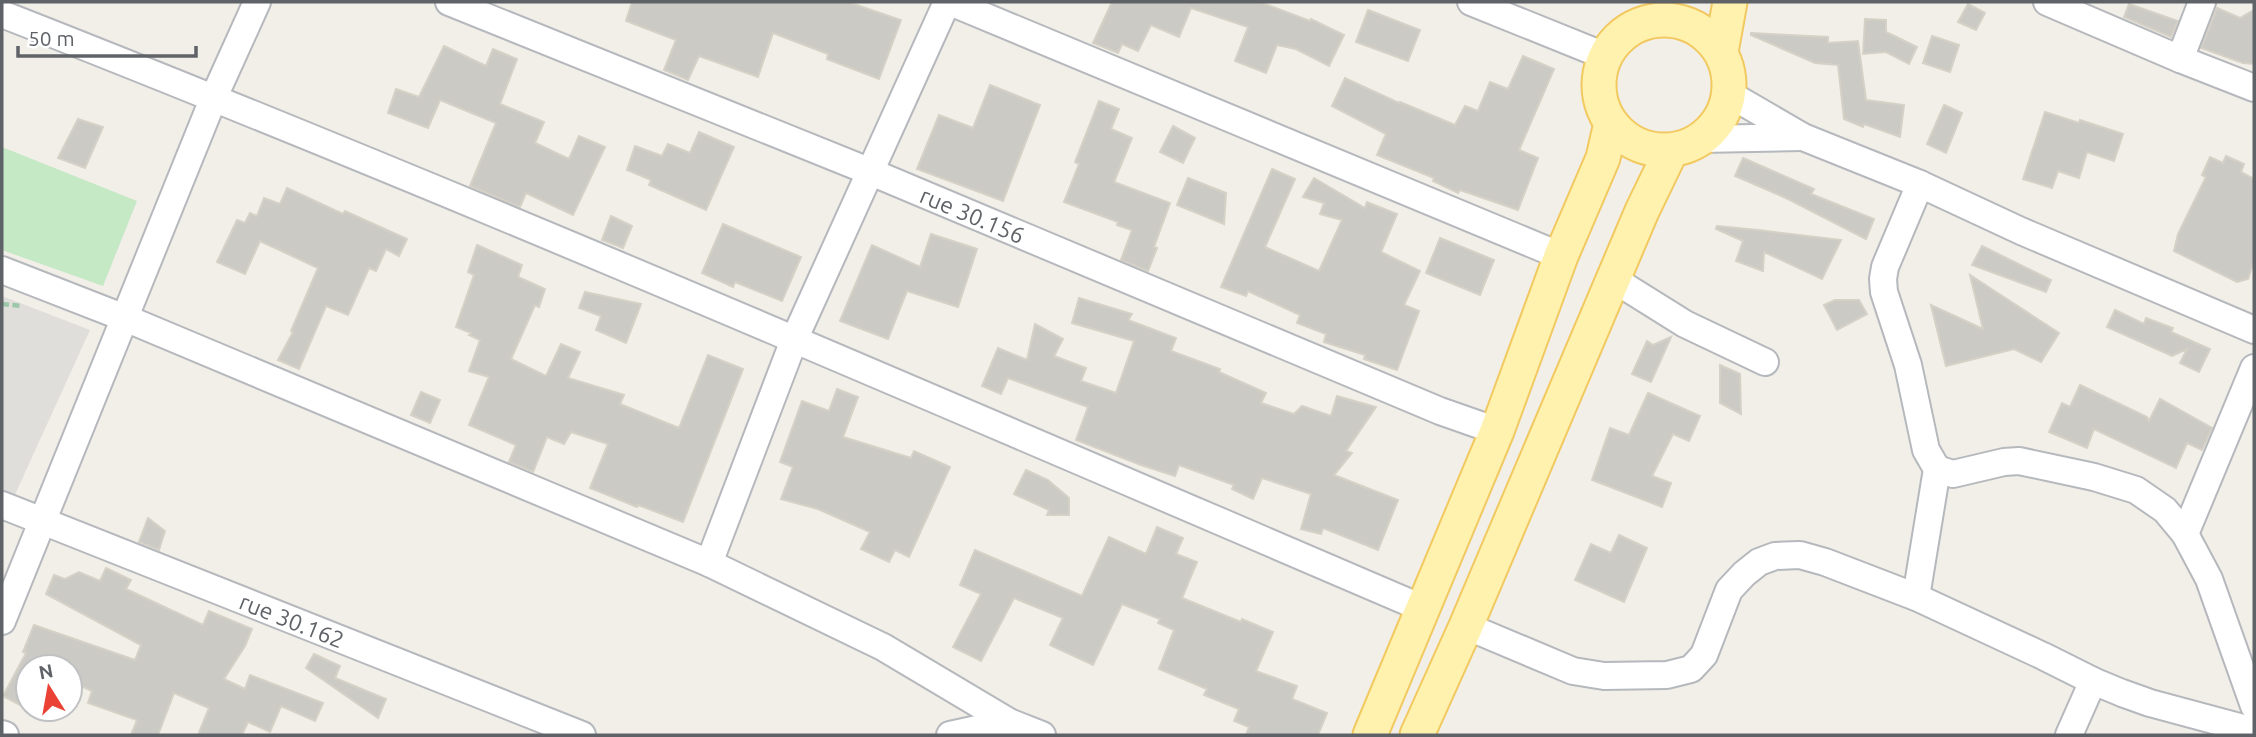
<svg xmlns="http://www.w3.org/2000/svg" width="2256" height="737" font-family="Ubuntu,sans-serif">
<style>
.industrial{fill:#e0deda}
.green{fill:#c5e8c5}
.building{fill:#cccac5;stroke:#d6d1c6;stroke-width:2}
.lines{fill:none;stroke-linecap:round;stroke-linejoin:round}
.minor-casing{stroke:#b5b8bc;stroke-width:30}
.major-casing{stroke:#f2c960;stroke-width:37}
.path{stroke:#9cc7a9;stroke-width:4.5;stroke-dasharray:7 3.5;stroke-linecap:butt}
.minor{stroke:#fff;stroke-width:26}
.major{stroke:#fff2af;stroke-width:33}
.labels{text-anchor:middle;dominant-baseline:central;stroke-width:5;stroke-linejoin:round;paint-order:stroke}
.street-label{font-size:23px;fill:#5f6368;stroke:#fff}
</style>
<rect width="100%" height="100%" fill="#f1efe8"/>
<!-- industrial -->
<path class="industrial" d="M2 296 90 330 13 499 2 495Z"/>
<!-- green -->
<path class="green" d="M2 147 137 201 103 286 2 250Z"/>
<!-- building -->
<path class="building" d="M632 2H848L901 20 879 79 827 59 828 54 773 33 758 77 699 56 688 80 664 70 676 40 626 21Z
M1112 2H1260L1310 21 1311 19 1344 35 1329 66 1296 49 1277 45 1266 73 1235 61 1248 27 1191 8 1179 37 1151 25 1138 51 1122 44 1118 53 1093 43Z
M1968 4 1985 13 1976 30 1958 22Z
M2129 4 2178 21 2171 37 2124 17Z
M2217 8 2240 18 2254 10V64L2243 63 2201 48Z
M1368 10 1420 30 1408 61 1356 42Z
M1865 19 1886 20V32L1917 47 1909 64 1886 52 1863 54Z
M1751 33 1828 37V43L1858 41 1866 100 1904 105 1900 137 1864 124 1863 127 1844 119 1838 65 1815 63 1751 35Z
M1932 36 1959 45 1950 72 1923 63Z
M444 46 486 66 493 49 517 59 500 104 544 122 535 143 569 159 579 136 605 147 573 215 526 193 520 207 470 186 496 123 440 100 428 128 388 113 396 89 419 97Z
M1523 56 1554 69 1519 150 1538 158 1518 210 1460 190 1458 193 1433 181 1434 178 1377 155 1386 134 1332 106 1345 78 1399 103 1400 102 1455 125 1465 106 1478 111 1490 82 1508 89Z
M990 85 1040 105 1003 201 917 169 939 115 973 128Z
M1099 101 1119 109 1111 129 1132 138 1114 182 1170 203 1154 247 1157 248 1148 271 1121 260 1132 230 1117 225 1118 222 1064 202 1079 164 1075 162Z
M1944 105 1962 113 1946 153 1927 144Z
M2045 112 2079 123 2080 120 2123 134 2114 161 2087 152 2079 178 2058 171 2052 188 2023 179Z
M78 119 103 127 85 168 58 158Z
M1173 126 1195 138 1183 163 1160 152Z
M699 132 734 147 706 210 649 185 651 180 627 170 635 146 662 156 668 144 690 153Z
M2226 156 2244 164 2241 172 2254 179V261L2248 279 2237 282 2174 251 2178 234 2206 177 2202 175 2210 157 2223 163Z
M1743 158 1814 189 1811 194 1874 219 1866 239 1786 198 1735 176Z
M1272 169 1295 179 1265 247 1319 271 1342 220 1320 214 1324 203 1303 197 1314 178 1365 208 1367 202 1397 214 1381 252 1420 271 1404 305 1419 311 1397 370 1364 359 1365 355 1324 342 1326 334 1297 323 1300 315 1248 291 1246 296 1221 287Z
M1188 178 1226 193 1224 224 1177 205Z
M287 188 343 214 345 211 407 239 399 256 386 249 376 271 369 268 348 315 326 306 299 369 278 360 293 332 291 331 318 268 260 241 245 274 217 262 237 220 245 223 250 213 257 216 264 198 280 204Z
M611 216 632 226 623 248 602 240Z
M723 224 801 257 782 301 735 282 733 287 702 273Z
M1717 226 1758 230 1841 240 1822 279 1764 252 1763 271 1736 261 1743 241 1716 229Z
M931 234 977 249 958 307 907 291 888 339 840 321 872 245 920 267Z
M1440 238 1494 260 1480 295 1426 273Z
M477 245 522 265 518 277 545 289 539 307 535 305 511 359 546 376 561 344 580 352 568 378 624 395 620 404 679 428 708 355 743 369 683 522 638 505 637 507 590 488 608 444 571 432 564 444 547 437 533 472 509 462 516 445 469 425 489 377 469 371 480 340 469 335 471 333 456 327 474 275 468 272Z
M1982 246 2051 280 2046 292 1972 265Z
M1970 275 2059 333 2041 362 2014 349 1946 366 1931 305 1983 329Z
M585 292 641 304 626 343 596 330 601 316 579 308Z
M1079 298 1132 314 1128 320 1176 338 1171 351 1220 369 1219 372 1266 393 1261 403 1294 414 1302 406 1331 416 1337 396 1376 407 1346 451 1352 453 1334 475 1398 500 1378 550 1323 528 1321 534 1301 529 1311 494 1262 478 1253 499 1232 489 1234 485 1179 465 1175 476 1141 465 1076 440 1088 407 1008 378 1001 394 982 386 998 348 1027 360 1035 324 1063 339 1054 356 1086 368 1081 381 1116 393 1134 341 1072 323Z
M1835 300H1859L1867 314 1837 330 1824 305Z
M2115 310 2144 324 2146 318 2173 328 2171 332 2210 349 2199 372 2180 363 2187 349 2172 356 2107 327Z
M1671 337 1651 382 1632 374 1647 341 1653 345Z
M1720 365 1740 374 1741 414 1720 403Z
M2080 385 2147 417 2149 421 2160 399 2212 428 2202 450 2187 443 2176 468 2094 429 2087 448 2049 432 2062 403 2070 407Z
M837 389 858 397 843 437 911 458 914 451 950 467 909 557 895 550 889 562 861 549 870 532 818 509 781 499 793 467 780 462 802 401 829 411Z
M421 392 440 400 430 423 411 415Z
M1648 393 1700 416 1689 441 1673 434 1652 476 1671 483 1662 507 1592 480 1610 428 1629 435Z
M1026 470 1048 480 1069 498V515H1047L1049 510 1014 494Z
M148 518 165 531 159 550 139 542Z
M1157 527 1183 538 1176 554 1197 562 1182 598 1241 622 1242 619 1273 632 1256 671 1297 686 1292 699 1327 713 1318 735H1246L1249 727 1234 721 1239 709 1204 695 1207 689 1159 669 1174 630 1158 623 1160 619 1122 604 1093 665 1050 645 1063 618 1014 598 981 661 953 647 981 594 960 585 975 550 1082 596 1109 537 1146 554Z
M1619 535 1647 548 1624 602 1575 580 1591 544 1611 553Z
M106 568 131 580 126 589 203 625 209 611 252 629 245 646 224 679 245 689 250 675 323 703 315 721 281 706 270 732 248 722 242 735H198L209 708 174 693 158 735H131L137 720 88 703 92 691 70 681V667H28V709L3 696 26 653 23 652 34 625 135 660 141 645 46 594 54 575 65 579 79 572 100 581Z
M314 654 340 666 335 678 386 699 378 718 306 668Z"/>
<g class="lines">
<defs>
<g id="minor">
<path id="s1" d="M449 2 871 172 1440 411 1497 431"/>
<path d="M950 2 1561 256"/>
<path d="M1471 2 1605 56"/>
<path d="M2047 2 2180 59 2254 88"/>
<path d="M2 14C479 201 950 406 1422 608"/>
<path d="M2180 59 2202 2"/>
<path d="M1729 94 1803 137 1920 184 2021 231 2254 330"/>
<path d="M1700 139 1802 137"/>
<path d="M2 270 125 318 709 563 883 647 1009 722 1042 735"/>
<path d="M1613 279 1685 324 1765 362"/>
<path d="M1937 469 1953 474 2004 462 2019 461 2094 477 2136 490 2165 510 2185 534 2209 579 2254 706"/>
<path id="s2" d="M2 505 582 735"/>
<path d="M2185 534 2254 368"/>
<path d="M709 563 794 340 947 2"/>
<path d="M1916 597 1937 469 1926 450 1908 365 1884 292 1883 279 1885 267 1920 184"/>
<path d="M2 621 214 97 257 2"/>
<path d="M1466 626 1573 671 1604 676 1667 675 1691 669 1704 655 1729 590 1744 574 1759 562 1775 556 1800 555 1825 562 1916 597 2043 656 2093 681 2122 693 2150 703 2254 731"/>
<path d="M2 734 5 735"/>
<path d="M950 735 1009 722"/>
<path d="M2069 735 2093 681"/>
</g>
<path id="major" d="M1599 85a65 65 0 1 1 130 0a65 65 0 1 1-130 0Z
M1721 52 1730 2
M1370 735 1497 431 1561 256 1603 158 1611 123
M1417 735 1466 626 1642 211 1671 151"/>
</defs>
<!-- minor casing -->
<use href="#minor" class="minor-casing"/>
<!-- major casing -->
<use href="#major" class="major-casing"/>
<!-- path -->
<path class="path" d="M2 304 22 306"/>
<!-- minor -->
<use href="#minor" class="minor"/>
<!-- major -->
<use href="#major" class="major"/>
</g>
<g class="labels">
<!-- street labels -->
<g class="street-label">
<text stroke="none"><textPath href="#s1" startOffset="565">rue 30.156</textPath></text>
<text stroke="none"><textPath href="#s2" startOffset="312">rue 30.162</textPath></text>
</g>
</g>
<!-- border -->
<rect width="2256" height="737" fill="none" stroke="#5f6368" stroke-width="7"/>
<!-- north arrow -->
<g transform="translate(49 688) rotate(349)"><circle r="33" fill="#ffffff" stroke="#bfc1c3" stroke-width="2"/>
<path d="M0-5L12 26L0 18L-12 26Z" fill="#ea4335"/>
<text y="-10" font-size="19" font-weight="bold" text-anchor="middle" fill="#5f6368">N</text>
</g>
<!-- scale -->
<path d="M18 46v10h178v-10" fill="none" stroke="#5f6368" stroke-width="3.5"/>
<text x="28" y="46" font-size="21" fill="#5f6368" stroke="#ffffff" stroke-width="5" paint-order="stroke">50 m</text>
</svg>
